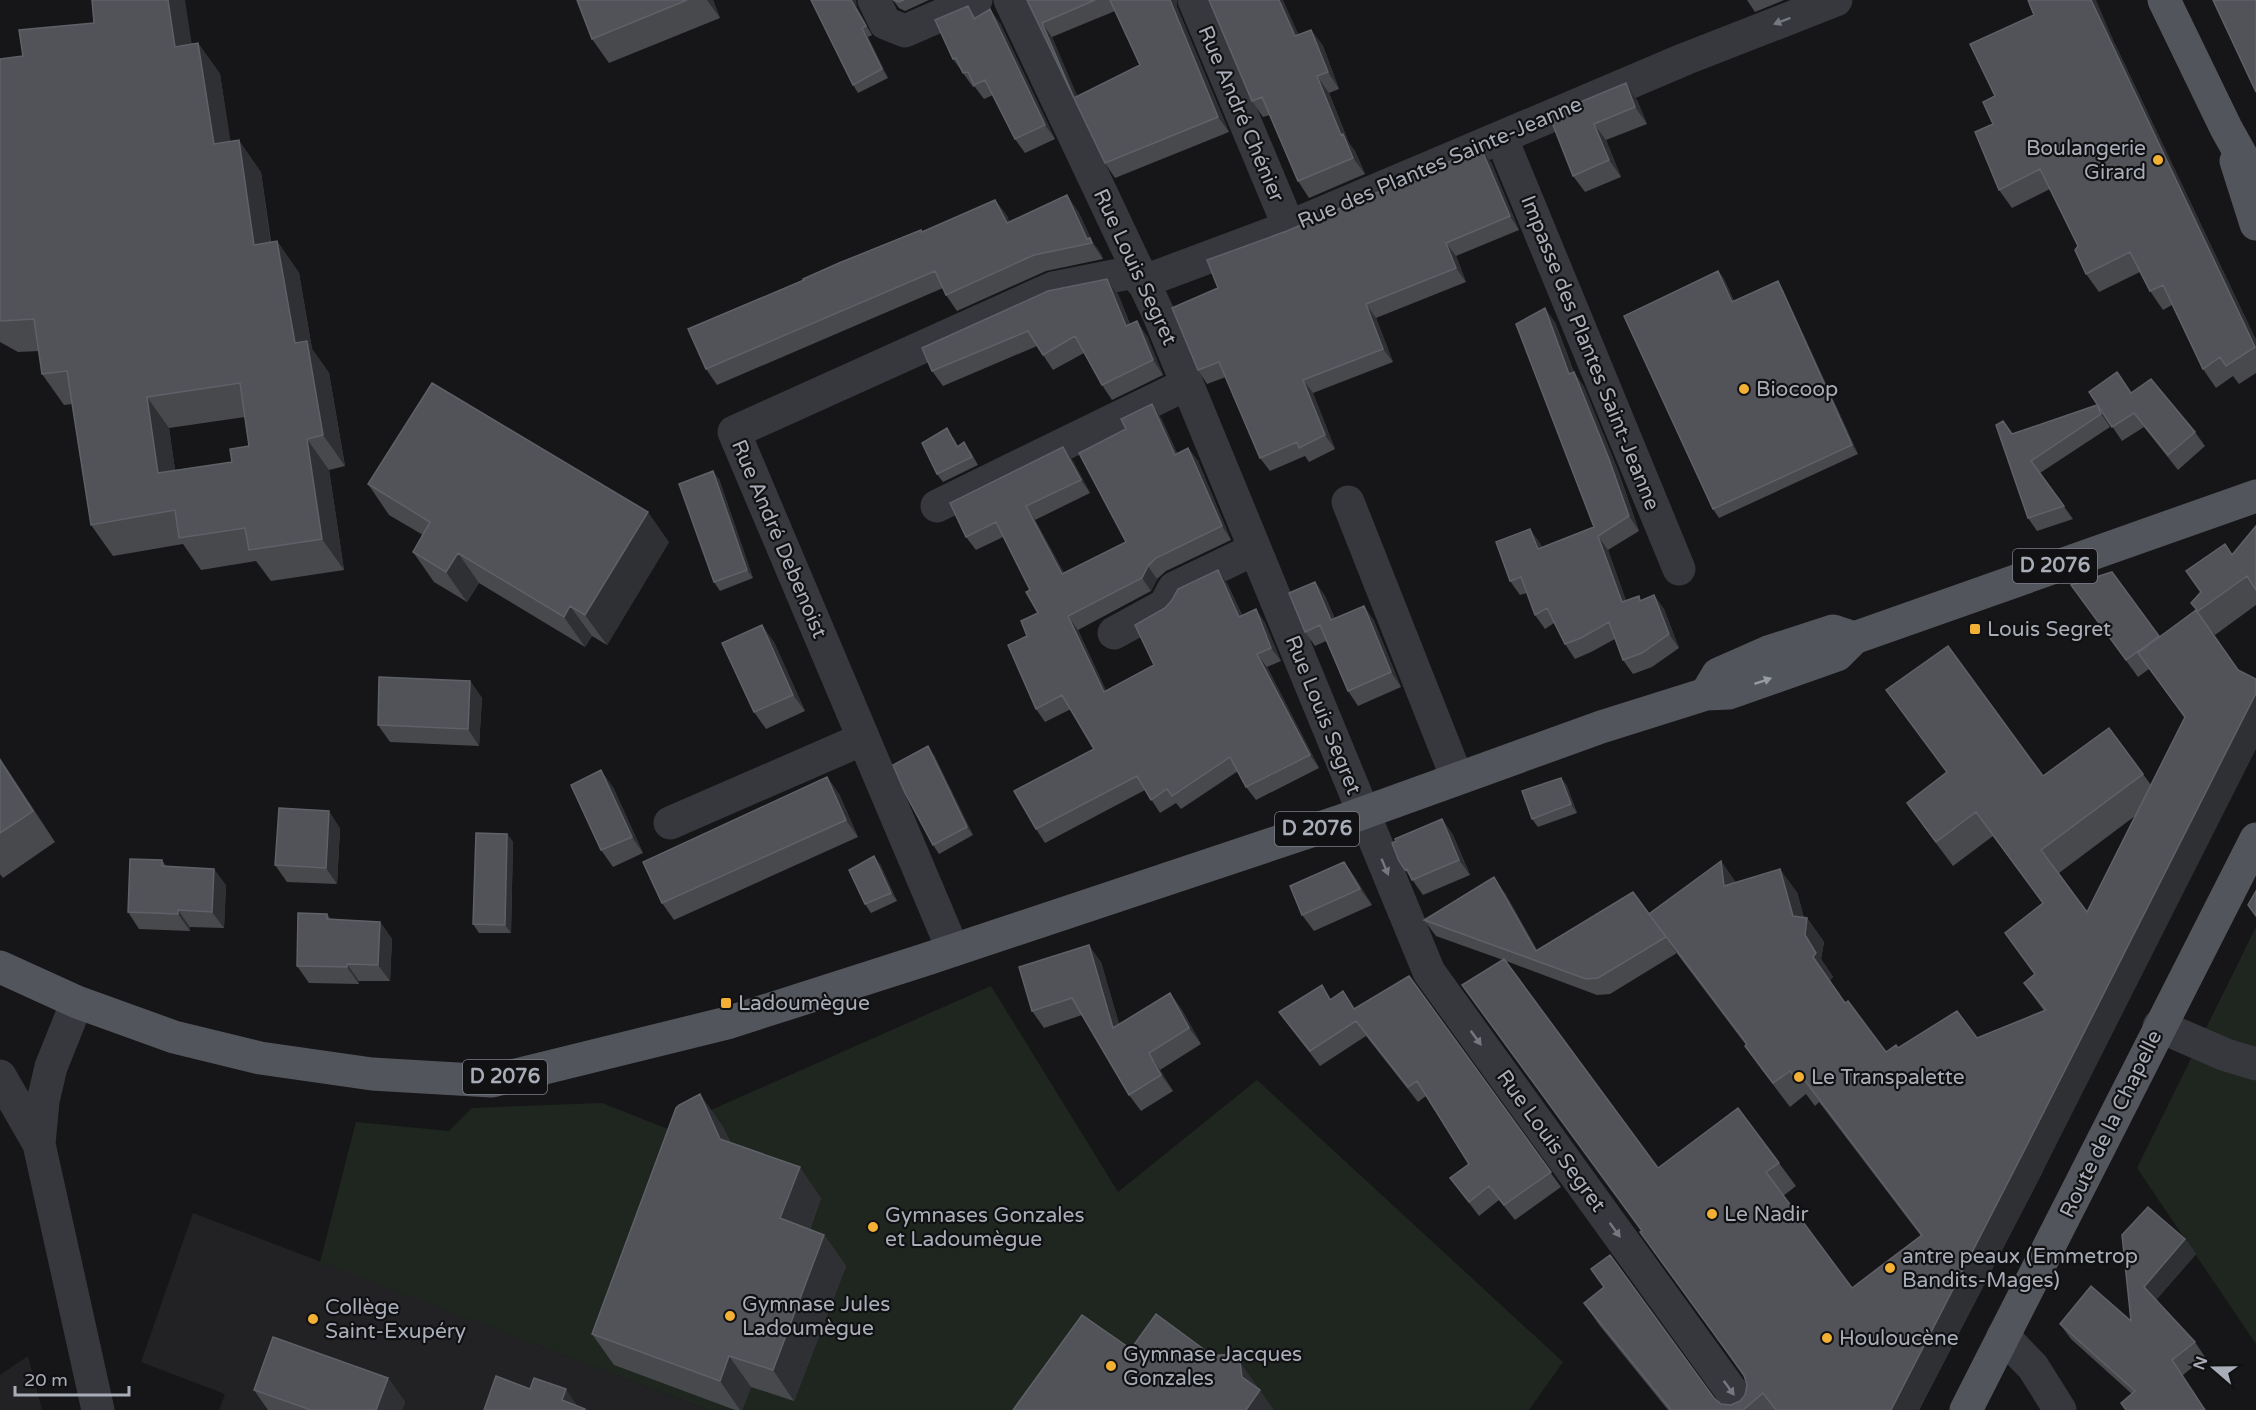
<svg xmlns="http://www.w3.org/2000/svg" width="2256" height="1410" font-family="'Varela Round',sans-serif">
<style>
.built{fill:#222225}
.green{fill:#1e261f}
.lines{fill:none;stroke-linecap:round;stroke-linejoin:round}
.minor{stroke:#37383d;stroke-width:33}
.major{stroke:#53555c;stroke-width:33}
.wall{fill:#47494d;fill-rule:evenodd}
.shaded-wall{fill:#2f3033}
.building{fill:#525359;stroke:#5f6168;stroke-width:1.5;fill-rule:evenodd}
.oneway{fill:#757881}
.oneway2{fill:#979ba6}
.poi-dot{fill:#f2b134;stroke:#111113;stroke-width:2}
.labels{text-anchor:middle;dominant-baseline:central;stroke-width:4.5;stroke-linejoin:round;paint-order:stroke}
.shield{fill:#111113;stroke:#7b7e86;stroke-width:1.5}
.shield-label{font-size:20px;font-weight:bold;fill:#a8adb8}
.street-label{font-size:21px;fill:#a8adb8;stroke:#111113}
.poi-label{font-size:21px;fill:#a8adb8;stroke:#111113;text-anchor:start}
</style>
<rect width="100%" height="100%" fill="#161618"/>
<!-- built -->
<path class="built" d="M193 1213 708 1410H219L225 1394 141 1362Z
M28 1356 42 1410H0V1375Z"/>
<!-- green -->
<path class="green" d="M2256 927V1344L2137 1168Z
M991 986 1118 1192 1257 1080 1563 1362 1529 1410H708L320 1262 356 1122 449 1131 472 1108 602 1103 668 1129Z"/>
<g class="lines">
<!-- minor -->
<path class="minor" d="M874 0 885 23 905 31 976 0
M1010 0 1158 313 1429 972 1745 1410
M1194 0 1289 227
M1501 137 1679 569
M1142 282 1289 227 1685 59 1836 0
M1348 502 1457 778
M937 506 1187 384
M1114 633 1165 605 1174 588 1255 549
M670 823 863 739
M953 950 734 432 1053 288 1139 271
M2159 1026 2226 1055 2256 1064
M0 1076 39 1144 98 1410
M39 1144 43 1101 51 1067 77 1002
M2003 1336 2033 1367 2060 1410"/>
<!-- major -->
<path class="major" d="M2164 0 2226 128 2256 182
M2236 161 2256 224
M1709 689 1718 674 1768 652 1833 631 1854 638
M0 967 77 1002 174 1037 260 1058 372 1074 492 1081 727 1023 927 959 1338 822 1601 727 1706 694 1729 693 1837 655 1854 638 2256 496
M1966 1410 2256 839"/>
</g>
<!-- wall -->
<path class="wall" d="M577 0H713L720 18 609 63 592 39Z
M893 0H929L905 11 899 8Z
M1027 0H1177V7L1229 132 1115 178 1105 163ZM1115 11 1140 65 1077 96 1052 37Z
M1747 0H1784L1755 12Z
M968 6 976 18 1000 23 1055 139 1025 153 1015 139 993 95 984 99 975 87H973L953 59Z
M857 8 872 35 868 37 888 78 858 93 853 85Z
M2034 15 2115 44 2256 340V373L2239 384 2233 376 2216 388 2203 369 2172 305 2163 310 2150 291 2140 272 2099 292 2086 274 2078 246 2050 189 2012 208 1999 190 1993 124 1995 96Z
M1311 30 1323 46 1339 89 1329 93 1349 143 1355 151 1365 174 1309 198 1298 181 1270 115 1263 117 1252 101 1299 35Z
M198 43 220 74 230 142 261 172 271 242 277 241 299 273 312 349 329 373 345 466 329 470 344 570 271 581 256 561 201 570 183 544 113 556 91 525 72 404 64 405 42 374 39 351 18 352 0 342V59ZM245 417 249 446 232 462 175 470 169 428Z
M1637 100 1647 124 1606 140 1621 177 1585 192 1573 176 1549 115Z
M1491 162 1519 230 1456 256 1466 282 1376 318 1393 362 1313 393 1335 449 1309 462 1305 456 1270 471 1260 458 1226 377 1207 384 1198 370 1218 288Z
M995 200 1007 216 1009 222 1078 211 1092 241 1101 254 1103 259 1046 271 957 311 946 295 943 288 717 385 706 369 922 232Z
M1718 271 1724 279 1734 301 1783 290 1858 454 1719 518 1713 509Z
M1107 279 1118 294 1130 324 1147 336 1163 375 1112 400 1102 385 1084 353 1053 370 1037 346 943 386 932 371Z
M1555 322 1574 372 1584 387 1619 473 1639 531 1608 550 1626 601 1642 600 1654 595 1664 609 1679 648 1652 667 1633 674 1623 660 1615 639 1591 652 1575 659 1565 644 1554 623 1545 629 1535 615 1527 593 1520 595 1510 581 1540 543 1542 548 1594 527Z
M2089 392H2131L2195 432 2205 446 2178 470 2144 427 2122 441Z
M2097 405 2106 418 2110 427 2040 473 2073 519 2037 531 2028 518 2012 434Z
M1161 418 1177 453 1188 448 1198 461 1231 540 1166 571 1157 579 1151 591 1078 630 1106 691 1154 665 1227 583 1242 615 1256 609 1265 623 1281 661 1267 667 1319 768 1256 800 1246 787 1238 771 1181 809 1176 803 1160 813 1145 790 1045 843 1036 829 1094 749 1071 709 1045 722 1036 709 1027 636 1038 613 1030 590 1003 537 976 550 966 537 1073 461 1090 493 1035 520 1064 573 1126 542Z
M953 437 958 446 970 451 978 465 943 482 937 474Z
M719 479 753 578 720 591 714 582Z
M368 484 669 542 607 645 592 636 585 647 479 583 467 602 434 582 413 552 423 535 389 515Z
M2256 526V605L2215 635 2209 628 2238 670 2042 1173 1919 1410H1668L1600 1326 1584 1303 1604 1288 1591 1269 1714 1398 1721 1404 1731 1405 1740 1401 1745 1395 1747 1385 1744 1377 1642 1231 1462 985 1503 960 1436 936 1424 920 1505 893 1537 950 1656 924 1721 861 1736 883 1797 892 1804 918H1807L1824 942 1821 959 1833 977 1829 981 1845 1003 1886 1052 1898 1048 1977 1038 2044 1011 2024 983 2035 974 2005 933 2043 904 1993 836 1953 866 1924 827 1907 803 1947 773 1886 690 2043 776 2143 774 2151 785 2185 718 2149 669 2138 677 2071 585 2112 572 2160 637 2196 610 2191 603ZM2135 816 2087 912 2059 873ZM1669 943 1746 1045 1745 1046 1762 1070 1790 1107 1806 1094 1815 1106 1819 1102 1921 1236 1852 1288 1783 1196 1796 1186 1779 1163 1658 1168 1506 961 1597 995 1610 994 1677 953Z
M1315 582 1325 596 1335 619 1364 606 1374 621 1401 687 1358 706 1348 691 1326 641 1315 646 1305 632Z
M774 642 805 711 766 729 754 712Z
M470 681 482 698 479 746 390 742 378 725Z
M934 755 973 835 939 854 933 845Z
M0 758 55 842 3 878 0 874Z
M827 777 839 794 858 837 674 920 662 903Z
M1561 778 1567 786 1577 813 1538 827 1532 819Z
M613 787 643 853 613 867 601 850Z
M1442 819 1453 835 1470 875 1423 895 1399 861Z
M340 828 337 884 287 882 275 865Z
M507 834 513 842 511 933H479L473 924Z
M162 860 166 866 226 885 224 928 190 927V931L139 929 128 912Z
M1344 862 1356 879 1372 905 1314 931 1302 915Z
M880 864 897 901 871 913 865 904Z
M327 914 331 920 380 922 392 939 390 981H359V984L309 983 297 966Z
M1101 962 1119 1024 1170 993 1182 1010 1201 1044 1160 1070 1173 1091 1141 1111 1129 1095 1082 1015 1044 1028 1032 1011Z
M1409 976 1561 1187 1515 1220 1499 1200 1479 1216 1450 1178 1469 1164 1426 1096 1418 1102 1366 1036 1320 1066 1289 1026 1279 1012 1332 999 1355 1009Z
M722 1125 730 1142 821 1198 810 1229 824 1235 846 1266 794 1401 751 1387 742 1410H735L614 1365 592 1334Z
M2185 1239 2196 1254 2156 1300 2195 1342 2205 1357 2183 1375 2132 1394 2071 1339 2060 1324 2131 1321Z
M388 1378 405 1402 402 1410H268L254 1390Z"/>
<!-- shaded-wall -->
<path class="shaded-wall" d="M168 0H185L197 78 175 47Z
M707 0H713L720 18Z
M851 0H856L857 8 872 35 866 26Z
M1170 0H1177V7L1229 132 1218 117Z
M1279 0H1283L1307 53 1295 36Z
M2091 0H2096L2115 44 2256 340V348Z
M990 9 1000 23 1055 139 1045 125Z
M1042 23 1052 37 1084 112 1074 98Z
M862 28 868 37 888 78 882 69Z
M1311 30 1323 46 1339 89 1328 72Z
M198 43 220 74 236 176 214 144Z
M1317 76 1329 93 1349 143 1355 151 1365 174 1353 158 1341 135Z
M1626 83 1637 100 1647 124 1635 107Z
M1594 124 1606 140 1621 177 1609 160Z
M239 140 261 172 275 276 254 245Z
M1481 148 1491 162 1519 230 1510 216Z
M1067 195 1078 211 1092 241 1101 254 1103 259 1092 243 1087 239Z
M995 200 1007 216 1018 239 1007 223Z
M277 241 299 273 312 349 329 373 345 466 323 435 295 343Z
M1446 243 1456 256 1466 282 1456 268Z
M1718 271 1724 279 1738 310 1732 302Z
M1107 279 1118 294 1136 341 1126 326Z
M1778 281 1783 290 1858 454 1852 445Z
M1366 304 1376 318 1393 362 1383 349Z
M1545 308 1555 322 1580 389 1569 374Z
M1137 321 1147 336 1163 375 1153 360Z
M1574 372 1584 387 1619 473 1639 531 1629 516Z
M1303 380 1313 393 1335 449 1325 435Z
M147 397 169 428 180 504 158 473Z
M1152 404 1161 418 1184 468 1175 455Z
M2097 405 2106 418 2110 427 2101 414Z
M307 439 329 470 344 570 322 539Z
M1063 447 1073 461 1090 493 1081 480Z
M1188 448 1198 461 1231 540 1222 526Z
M713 471 719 479 753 578 747 570Z
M1026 506 1035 520 1072 587 1062 574Z
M648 512 669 542 607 645 585 615Z
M1530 529 1540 543 1548 563 1538 549Z
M1598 536 1608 550 1632 617 1622 602Z
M458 553 479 583 467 602 446 572Z
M1148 566 1157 579 1151 591 1142 578Z
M1218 570 1227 583 1248 630 1239 617Z
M1315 582 1325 596 1342 635 1331 620Z
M1654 595 1664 609 1679 648 1669 634Z
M570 606 592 636 585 647 564 617Z
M1364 606 1374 621 1401 687 1391 672Z
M1256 609 1265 623 1281 661 1271 648Z
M1068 616 1078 630 1113 705 1104 692Z
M762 625 774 642 805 711 793 695Z
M1257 654 1267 667 1319 768 1310 755Z
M470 681 482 698 479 746 468 729Z
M2256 693V749L2042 1173 1919 1410H1891Z
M928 746 934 755 973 835 967 827Z
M0 758 55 842 0 760Z
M601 770 613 787 643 853 632 837Z
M827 777 839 794 858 837 846 820Z
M1561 778 1567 786 1577 813 1571 804Z
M329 811 340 828 337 884 326 868Z
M1442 819 1453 835 1470 875 1459 860Z
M507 834 513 842 511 933 505 925Z
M874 856 880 864 897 901 891 893Z
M1721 861 1737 884 1724 886Z
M1344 862 1356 879 1372 905 1360 889Z
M214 869 226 885 224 928 212 912Z
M1780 869 1797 892 1806 926 1807 918 1824 942 1821 959 1833 977 1829 981 1813 957 1793 916Z
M1494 877 1505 893 1545 964 1536 951Z
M178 910 190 927V931L178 914Z
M380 922 392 939 390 981 378 965Z
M1089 945 1101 962 1125 1044 1113 1028Z
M347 964 359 981V984L347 967Z
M1322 985 1332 1000H1330Z
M1170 993 1182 1010 1201 1044 1189 1028Z
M1149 1053 1160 1070 1173 1091 1161 1075Z
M700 1094 722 1125 742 1170 720 1139Z
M800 1167 821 1198 802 1250 780 1218Z
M824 1235 846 1266 794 1401 773 1370Z
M2185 1239 2196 1254 2154 1302 2144 1287Z
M729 1356 751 1387 742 1410H740L720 1381Z
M1240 1362 1274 1410H1246Z
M388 1378 405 1402 402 1410H376Z
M566 1389 580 1410 562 1400Z"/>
<!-- building -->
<path class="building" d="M92 0H168L175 47 198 43 214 144 239 140 254 245 277 241 295 343 307 341 323 435 307 439 322 539 249 550 245 528 179 538 175 510 91 525 67 371 42 374 34 319 0 321V59L23 56 19 30 94 23ZM240 383 249 446 230 449 232 462 158 473 147 397Z
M577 0H687L592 39Z
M811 0H851L866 26 862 28 882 69 853 85Z
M893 0H904L899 2Z
M1027 0H1095L1042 23 1074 98 1140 65 1110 0H1170L1218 117 1105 163Z
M1209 0H1279L1295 36 1311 30 1328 72 1317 76 1341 135 1343 134 1353 158 1298 181 1262 97 1252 101Z
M2028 0H2091L2255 347 2226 366 2220 357 2203 369 2163 285 2150 291 2130 252 2086 274 2075 250 2078 246 2040 169 1999 190 1975 132 1993 124 1983 102 1995 96 1970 44 2034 15Z
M2213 0H2256V92Z
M968 6 974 19 990 9 1045 125 1015 139 985 80 974 85 968 72 963 73 956 58 953 59 935 20Z
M1626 83 1635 107 1594 124 1609 160 1573 176 1549 115Z
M1481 148 1510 216 1446 243 1456 268 1366 304 1383 349 1303 380 1325 435 1299 448 1297 442 1260 458 1219 362 1198 370 1172 308 1218 288 1207 260 1287 231Z
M1067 195 1087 239 1090 238 1092 243 1034 255 946 295 935 271 706 369 688 329 804 280 803 279 839 263 921 230 922 232 995 200 1007 223Z
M1718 271 1732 302 1778 281 1852 445 1713 509 1624 316Z
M1107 279 1126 326 1137 321 1153 360 1102 385 1075 336 1043 355 1028 331 932 371 922 348 1048 291Z
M1545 308 1569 374 1574 372 1609 459 1629 516 1598 536 1622 602 1639 596 1640 601 1654 595 1669 634 1642 653 1623 660 1609 622 1581 638 1565 644 1547 608 1535 615 1521 577 1510 581 1496 542 1530 529 1538 549 1594 527 1516 324Z
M2117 372 2131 393 2151 379 2195 432 2168 455 2134 413 2112 427 2089 392Z
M432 383 648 512 585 615 570 606 564 617 458 553 446 572 413 552 430 522 368 484Z
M1152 404 1175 455 1188 448 1222 526 1156 558 1148 566 1142 578 1068 616 1104 692 1154 665 1135 625 1165 608 1172 600 1178 589 1218 570 1239 617 1256 609 1271 648 1257 654 1310 755 1246 787 1230 757 1172 796 1167 789 1151 800 1137 776 1036 829 1014 791 1094 749 1062 695 1036 709 1008 645 1027 636 1021 621 1038 613 1026 592 1030 590 996 522 966 537 950 503 1063 447 1081 480 1026 506 1062 574 1126 542 1079 453 1126 429 1121 419Z
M2097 405 2101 414 2031 461 2064 506 2028 518 1996 425 2003 421 2012 434Z
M947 428 957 447 964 442 972 457 937 474 922 443Z
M713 471 747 570 714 582 679 484Z
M2256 526V590L2247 576 2198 611 2191 603 2201 592 2186 571 2225 544 2232 555Z
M2112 572 2159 636 2126 660 2071 585Z
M1315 582 1331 620 1364 606 1391 672 1348 691 1320 625 1305 632 1289 593Z
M2196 610 2238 670 2256 679V693L2025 1149 1891 1410H1776L1763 1393 1743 1410H1671L1584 1303 1604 1287 1591 1269 1610 1255 1714 1398 1721 1404 1731 1405 1740 1401 1745 1395 1747 1385 1744 1375 1640 1232 1642 1231 1462 985 1504 959 1658 1168 1738 1108 1779 1163 1766 1172 1852 1288 1922 1235 1803 1078 1798 1082 1790 1071 1773 1083 1745 1046 1747 1044 1649 914 1721 861 1724 886 1780 869 1793 916 1807 918 1805 935 1816 953 1813 957 1845 1003 1848 1001 1886 1052 1896 1045 1898 1048 1957 1011 1977 1038 2046 1010 2024 983 2035 974 2005 933 2043 903 1976 812 1936 842 1907 803 1947 772 1886 690 1948 646 2043 776 2109 728 2143 774 2041 850 2087 912 2185 717 2138 653Z
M762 625 793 695 754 712 722 643Z
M379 677 470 681 468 729 378 725Z
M928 746 967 827 933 845 905 793 893 765Z
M0 760 33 811 0 833Z
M601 770 632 837 601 850 571 785Z
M827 777 846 820 662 903 643 862Z
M1561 778 1571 804 1532 819 1522 791Z
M279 808 329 811 326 868 275 865Z
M1442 819 1459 860 1412 880 1407 869 1405 870 1399 861 1392 843 1396 841 1395 839Z
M476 833 507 834 505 925 473 924Z
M874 856 891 893 865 904 849 870Z
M130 859 162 860V866L214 869 212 912 178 910V914L128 912Z
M1344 862 1360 889 1302 915 1290 886Z
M1494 877 1536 951 1633 892 1666 937 1598 978 1586 979 1424 920Z
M2256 891V916L2248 905Z
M298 913 327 914V919L380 922 378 965 347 964V967L297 966Z
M1089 945 1113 1028 1170 993 1189 1028 1149 1053 1161 1075 1129 1095 1072 998 1032 1011 1019 967Z
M1409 976 1551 1172 1504 1205 1489 1186 1469 1202 1450 1178 1469 1164 1417 1081 1408 1087 1356 1021 1310 1051 1279 1012 1322 985 1330 1000 1343 991 1354 1009Z
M700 1094 720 1139 800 1167 780 1218 824 1235 773 1370 729 1356 720 1381 592 1334 676 1108 679 1105Z
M2148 1207 2185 1239 2144 1287 2195 1342 2172 1360 2205 1410H2126L2121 1403 2135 1391 2060 1324 2091 1286 2131 1321 2122 1235Z
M1156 1314 1213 1356 1229 1354 1240 1362 1242 1377 1260 1390 1246 1410H1013L1082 1315 1131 1349Z
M273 1337 388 1378 376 1410H311L254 1390Z
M496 1376 530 1389 534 1378 566 1389 562 1400 585 1409V1410H484Z"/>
<!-- one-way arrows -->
<defs><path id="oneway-solid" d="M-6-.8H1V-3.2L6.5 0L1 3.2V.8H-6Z" transform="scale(1.5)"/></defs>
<g class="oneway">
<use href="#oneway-solid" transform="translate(1782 21) rotate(159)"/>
<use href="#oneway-solid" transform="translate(1385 867) rotate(67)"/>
<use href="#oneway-solid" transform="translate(1476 1038) rotate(54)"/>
<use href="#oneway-solid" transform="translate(1615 1230) rotate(54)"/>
<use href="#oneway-solid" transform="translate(1729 1388) rotate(54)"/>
</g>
<use class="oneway2" href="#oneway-solid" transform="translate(1763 681) rotate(-19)"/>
<!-- markers -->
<g class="poi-dot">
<circle cx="2158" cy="160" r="6"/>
<circle cx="1744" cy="389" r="6"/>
<rect x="1969" y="623" width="12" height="12" rx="3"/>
<rect x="720" y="997" width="12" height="12" rx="3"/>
<circle cx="1799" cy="1077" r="6"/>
<circle cx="1712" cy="1214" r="6"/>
<circle cx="873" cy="1227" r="6"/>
<circle cx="1890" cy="1268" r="6"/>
<circle cx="730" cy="1316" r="6"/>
<circle cx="313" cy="1319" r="6"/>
<circle cx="1827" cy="1338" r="6"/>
<circle cx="1111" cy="1366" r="6"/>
</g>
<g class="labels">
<!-- shield labels -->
<g class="shield">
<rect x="2013" y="549" width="84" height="34" rx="4.5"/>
<rect x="1275" y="812" width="84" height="34" rx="4.5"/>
<rect x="463" y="1060" width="84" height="34" rx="4.5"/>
</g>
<g class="shield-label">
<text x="2055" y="566">D 2076</text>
<text x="1317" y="829">D 2076</text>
<text x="505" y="1077">D 2076</text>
</g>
<!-- street labels -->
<g class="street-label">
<text transform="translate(1241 114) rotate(67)">Rue André Chénier</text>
<text transform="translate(1440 163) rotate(-23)">Rue des Plantes Sainte-Jeanne</text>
<text transform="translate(1135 267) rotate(65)">Rue Louis Segret</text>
<text transform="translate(1590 353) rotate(68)">Impasse des Plantes Saint-Jeanne</text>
<text transform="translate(779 539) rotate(67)">Rue André Debenoist</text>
<text transform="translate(1323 715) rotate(68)">Rue Louis Segret</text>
<text transform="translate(2111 1124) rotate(-64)">Route de la Chapelle</text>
<text transform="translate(1551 1141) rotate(54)">Rue Louis Segret</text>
</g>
<!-- poi labels -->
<g class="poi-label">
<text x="2146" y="148" text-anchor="end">Boulangerie<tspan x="2146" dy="24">Girard</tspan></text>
<text x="1756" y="389">Biocoop</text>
<text x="1987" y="629">Louis Segret</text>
<text x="738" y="1003">Ladoumègue</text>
<text x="1811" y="1077">Le Transpalette</text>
<text x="1724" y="1214">Le Nadir</text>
<text x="885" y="1215">Gymnases Gonzales<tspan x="885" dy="24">et Ladoumègue</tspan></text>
<text x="1902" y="1256">antre peaux (Emmetrop<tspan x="1902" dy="24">Bandits-Mages)</tspan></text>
<text x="742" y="1304">Gymnase Jules<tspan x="742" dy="24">Ladoumègue</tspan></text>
<text x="325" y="1307">Collège<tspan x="325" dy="24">Saint-Exupéry</tspan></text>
<text x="1839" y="1338">Houloucène</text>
<text x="1123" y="1354">Gymnase Jacques<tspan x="1123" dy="24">Gonzales</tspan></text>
</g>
</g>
<!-- north arrow -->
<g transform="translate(2214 1368) rotate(290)" stroke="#111113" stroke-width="4.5" paint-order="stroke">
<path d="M0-4.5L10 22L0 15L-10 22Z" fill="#a8adb8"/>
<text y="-9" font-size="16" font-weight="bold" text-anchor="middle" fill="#a8adb8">N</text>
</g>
<!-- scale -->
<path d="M15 1386v9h114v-9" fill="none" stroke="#a8adb8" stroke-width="3"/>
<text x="24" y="1386" font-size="18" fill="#a8adb8" stroke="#111113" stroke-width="4.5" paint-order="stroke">20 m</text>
</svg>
